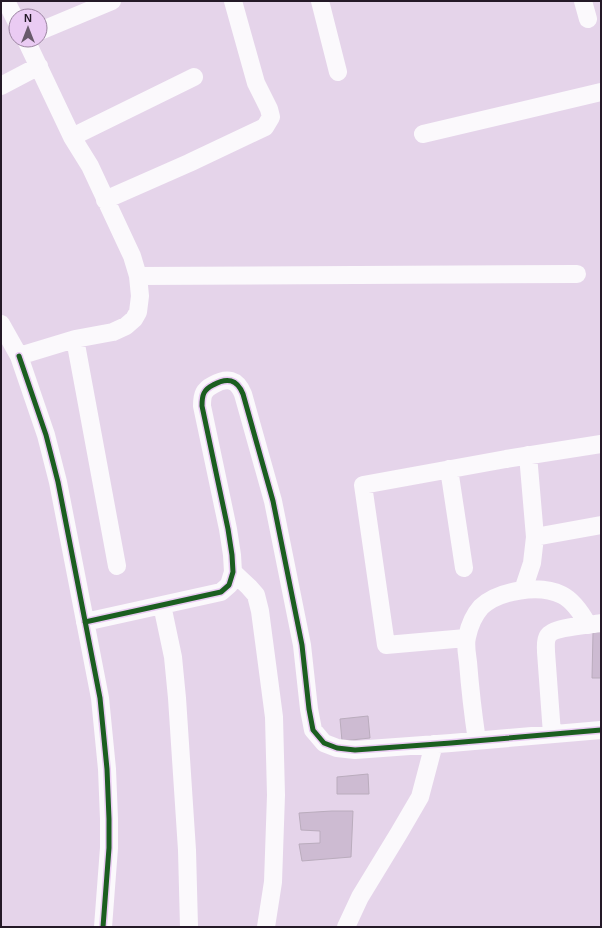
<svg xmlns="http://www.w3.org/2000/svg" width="602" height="928" font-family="Arial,sans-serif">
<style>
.building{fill:#cdbbd2;stroke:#baacbd}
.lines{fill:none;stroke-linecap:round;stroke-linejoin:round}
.minor{stroke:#fbf9fc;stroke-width:18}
.cycleway-casing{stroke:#eacbf3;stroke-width:8}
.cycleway{stroke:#1b5e20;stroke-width:5}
</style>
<rect width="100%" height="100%" fill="#e5d4ea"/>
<!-- building -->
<path class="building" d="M601 631V678H592L593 633Z
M368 716 370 738 342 741 340 719Z
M368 774 369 794H337V777Z
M332 811H353L351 857 302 861 299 844 320 843V831L301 830 299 813Z"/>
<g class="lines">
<!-- minor -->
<path class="minor" d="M6 1 16 21
M320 1 338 72
M583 1 588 19
M40 31 112 1
M1 86 39 66
M423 134 601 92
M72 137 194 77
M105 200 189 163 265 127 271 117 269 109 256 83 233 1
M138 276 577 274
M1 324 19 356 75 339 113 332 126 326 134 319 138 312 140 296 138 276 132 256 90 166 72 137 26 40
M75 339 117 566
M19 356 46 435 58 482 100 698 107 769 109 819V848L103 927
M449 469 464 568
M535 537 601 525
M233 572 249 587 256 595 260 611 274 717 276 795 273 882 266 927
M523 590 532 563 535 537 528 455
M162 605 173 657 177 698 187 850 189 927
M85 622 221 592 229 585 233 572 232 555 228 529 202 406C202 402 202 397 204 393 206 389 209 387 213 385 227 377 237 379 243 394L273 501 302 645 309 709 313 730 324 743 337 748 355 750 451 743 601 730
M466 638 386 645 363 485 506 459 601 444
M552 734 546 652C546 647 545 640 548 636 553 627 590 625 601 623
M477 741C473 714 470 688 468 662 467 654 465 645 467 637 469 627 474 615 481 607 499 590 540 584 562 595 574 601 582 614 588 625
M346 927 360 897 399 833 420 797 434 744"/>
<defs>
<path id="cycleway" d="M19 356 46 435 58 482 100 698 107 769 109 819V848L103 927
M85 622 221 592 229 585 233 572 232 555 228 529 202 406C202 402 202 397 204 393 206 389 209 387 213 385 227 377 237 379 243 394L273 501 302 645 309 709 313 730 324 743 337 748 355 750 451 743 601 730"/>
</defs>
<!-- cycleway casing -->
<use href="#cycleway" class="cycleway-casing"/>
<!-- cycleway -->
<use href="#cycleway" class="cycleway"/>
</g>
<!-- border -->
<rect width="602" height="928" fill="none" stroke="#241927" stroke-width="4"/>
<!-- north arrow -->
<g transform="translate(28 28)"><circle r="19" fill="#eacbf3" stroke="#9b84a1"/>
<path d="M0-3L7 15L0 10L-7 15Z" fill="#685a6b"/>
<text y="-6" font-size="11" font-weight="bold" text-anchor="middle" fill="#241927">N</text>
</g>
</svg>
